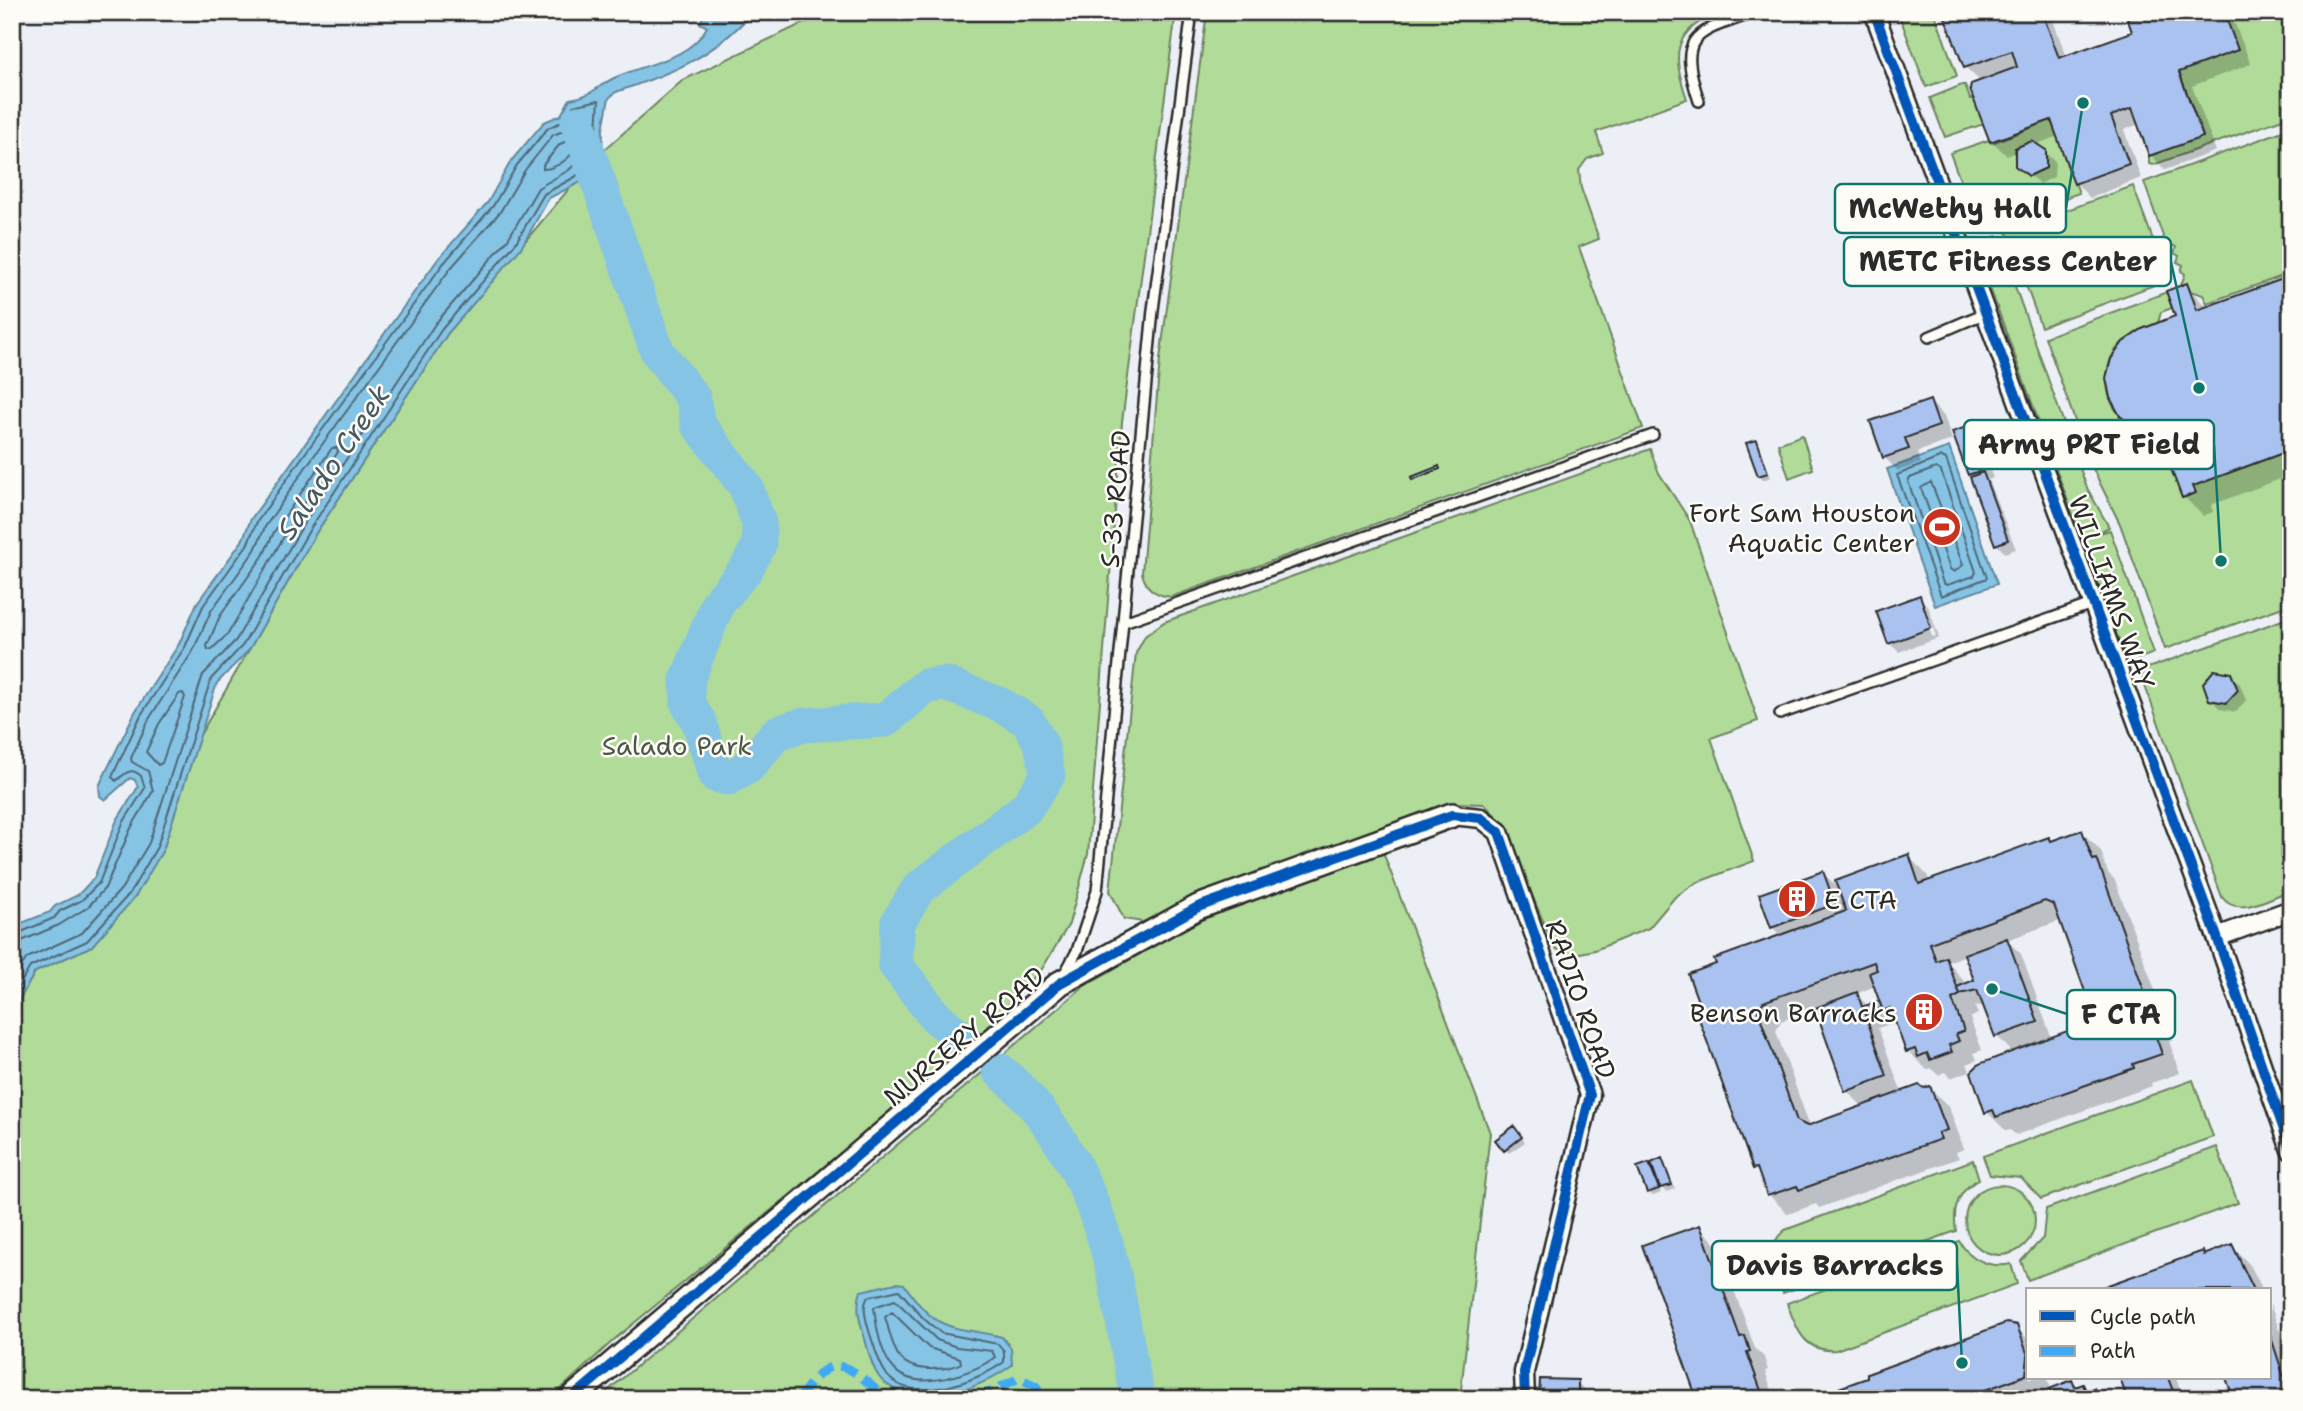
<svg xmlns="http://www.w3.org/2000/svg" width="2303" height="1411" font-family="'Shantell Sans',sans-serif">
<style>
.green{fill:#b0db99;stroke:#6e8362;stroke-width:2}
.water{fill:#86c4e6;stroke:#62879b;stroke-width:2}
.shadow{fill:#0003;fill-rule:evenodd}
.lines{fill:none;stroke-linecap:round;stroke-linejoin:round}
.shore{stroke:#4f6876;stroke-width:2}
.river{stroke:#86c4e6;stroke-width:35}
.building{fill:#aac2f0;stroke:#2b2b2b;stroke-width:2}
.service-casing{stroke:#2b2b2b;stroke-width:14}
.minor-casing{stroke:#2b2b2b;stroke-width:23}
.tertiary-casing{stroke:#2b2b2b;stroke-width:28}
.service{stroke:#fdfcf7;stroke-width:9}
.minor{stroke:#fdfcf7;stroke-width:18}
.tertiary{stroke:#fdfcf7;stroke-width:23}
.quiet{stroke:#3fa9f5;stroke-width:9;stroke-dasharray:18 9;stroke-linecap:butt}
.cycleway-casing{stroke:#fdfcf7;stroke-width:15}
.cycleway{stroke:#0057b8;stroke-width:10}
.labels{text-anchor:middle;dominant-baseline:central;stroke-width:5;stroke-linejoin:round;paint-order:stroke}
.street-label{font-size:26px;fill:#2b2b2b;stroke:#fdfcf7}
.poi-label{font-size:26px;fill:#2b2b2b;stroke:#fdfcf7;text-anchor:end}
.park-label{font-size:26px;fill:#4c5746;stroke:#fdfcf7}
.water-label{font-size:28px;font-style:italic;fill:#465963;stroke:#fdfcf7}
.leader{fill:none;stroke:#0f766e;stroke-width:2.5}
.callout-dot{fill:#0f766e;stroke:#fdfcf7;stroke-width:2.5}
.callout{fill:#fdfcf7;stroke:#0f766e;stroke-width:2.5}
.callout-label{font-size:28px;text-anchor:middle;font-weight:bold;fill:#2b2b2b}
</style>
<rect width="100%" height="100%" fill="#ecf0f6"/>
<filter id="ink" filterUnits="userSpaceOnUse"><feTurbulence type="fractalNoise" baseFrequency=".0143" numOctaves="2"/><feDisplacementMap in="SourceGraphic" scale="14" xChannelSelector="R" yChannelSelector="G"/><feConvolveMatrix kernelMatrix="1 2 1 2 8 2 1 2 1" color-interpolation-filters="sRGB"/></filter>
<g filter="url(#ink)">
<!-- green -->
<path class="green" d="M827 12H1176L1122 422 1088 854 1069 924 1042 969 967 1049 616 1338 550 1399H12V1013L35 972 92 946 163 850 196 742 316 533 448 333 594 159 683 80Z
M1207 12H1721C1671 30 1672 55 1687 99L1596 132 1603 153 1587 159 1579 170 1581 188 1599 239 1579 247 1643 428 1171 597C1155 595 1146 589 1142 573L1160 359Z
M1898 12H1937L1936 17 1957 76 1926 87Z
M2224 12H2291V116L2153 165 2149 164V156L2203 136 2179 72 2237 50Z
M1962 85H1965L1970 99 1974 98 1984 124 1945 137 1930 98Z
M2051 120 2079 193 2018 215 2007 188 1968 201 1950 153 1989 140 1992 143Z
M2291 128V273L2207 303 2203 295 2190 291 2187 284 2181 285 2185 274 2181 271 2183 265 2177 262 2179 256 2174 253 2176 247 2165 242 2144 182Z
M2133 186 2168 280 2041 327 2007 232Z
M1997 236 2087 488 2109 527 2096 534 2110 530 2154 653 2138 659 2122 649 1979 258 1984 241Z
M2167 292 2172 308 2161 312 2158 323C2147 329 2133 334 2123 342 2102 360 2102 398 2122 417 2131 427 2146 428 2151 441L2090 463 2045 337Z
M1802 435 1813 469 1789 478 1778 444Z
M2153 445 2159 461 2167 458 2183 498 2195 493 2193 486 2291 450V604L2165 649 2120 524 2092 467Z
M1650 449 1659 473 1690 521 1758 721 1711 738 1754 861 1696 883 1675 897 1649 928 1595 950 1566 956 1554 947 1500 820 1484 804 1454 803 1183 903 1143 922 1124 919 1110 891 1136 653 1145 636 1164 622Z
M2291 617V890C2271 897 2237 919 2222 897L2141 675 2142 670Z
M1383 852 1490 1133 1460 1399H598L1084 986 1207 916Z
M2193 1080 2213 1137 2041 1199 2021 1178 1990 1175 1983 1156Z
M2217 1147 2238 1203 2028 1280 2021 1261 2043 1238 2046 1209Z
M1973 1160 1979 1179C1959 1190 1952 1208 1956 1231L1783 1293C1775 1270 1762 1248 1785 1230Z
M1965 1220a35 35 0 1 1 70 0a35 35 0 1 1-70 0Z
M1959 1241C1970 1259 1990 1269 2011 1264L2017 1284 1836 1350C1804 1353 1796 1328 1787 1303Z"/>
<!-- water -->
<path class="water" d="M705 12H753C712 58 672 73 616 92L609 98 603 129 602 160 579 183 549 198 521 248 448 333 316 533 249 650 217 683 163 850 135 897 92 946 35 972 12 1013V933L19 924 50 912 55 906 78 895 94 878 117 820 138 787 135 780 130 778 105 800 100 796 99 786 135 712 179 644 197 603 242 541 251 519 438 259 488 202 511 161 544 122 561 115 570 99C592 96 596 87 614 78 645 63 689 61 707 27L700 23Z
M1949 447 1997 584 1935 606 1887 469Z
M896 1283 904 1284C939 1336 949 1324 1002 1337L1011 1348 1012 1365C979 1389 922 1411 885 1383 873 1374 869 1353 865 1339 860 1323 855 1307 861 1291Z"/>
<!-- shadow -->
<path class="shadow" d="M1945 12H2050L2067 58 2135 33 2127 12H2175L2176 15 2230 12 2251 64 2192 86 2216 151 2165 170 2151 155 2139 124 2124 130 2141 178 2090 198 2076 183 2058 136 2035 145 2055 161 2054 177 2040 184 2016 165 2017 152 2007 156 1993 142 1972 89 1981 82 1965 67Z
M2291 278V475L2211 505 2213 512 2203 516 2184 497 2166 449 2141 435 2122 415 2177 317 2186 285 2207 308Z
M1930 402 1944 416 1952 440 1917 452 1921 463 1898 471 1884 457Z
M1968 428 1978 437 1993 478 1988 480 2016 549 2005 553 1996 544 1969 474Z
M1757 442 1771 477 1763 480 1759 475Z
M1919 597 1928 606 1939 638 1899 652 1889 643ZM1921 606H1925L1936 636 1932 637Z
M2230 675 2240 684 2246 700 2236 712 2220 709 2211 699Z
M2082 832 2101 851 2108 873 2115 880 2173 1040 2169 1041 2180 1073 2151 1083 2152 1086 2016 1135 2010 1130 2006 1131 1987 1112 1973 1072 2013 1053 1997 1036 1985 1005 1975 1007 1978 1014 1970 1018 1982 1050 1974 1053 1977 1060 1967 1064 1970 1071 1950 1078 1945 1072 1938 1075 1931 1068 1927 1070 1908 1051 1896 1022 1878 1028 1902 1093 1930 1088 1949 1107 1964 1149 1956 1152 1959 1158 1819 1208 1816 1204 1788 1214 1769 1195 1762 1176 1754 1168 1701 1005 1782 937 1772 927 1823 873 1840 890 1908 856 1927 875 1930 882ZM2062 920 2095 1014 2090 1024 2052 1039 2021 954 2007 940ZM1966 955 1977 981 1967 985 1948 962ZM1875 986 1884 1008 1878 1003 1868 1006 1856 994ZM1817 1008 1847 1091 1863 1107 1810 1127 1776 1031 1781 1021Z
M1518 1132 1525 1142 1509 1153 1505 1149Z
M1662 1160 1675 1189 1666 1192 1658 1184 1661 1193 1653 1196 1648 1192V1165L1656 1173Z
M1700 1227 1718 1246 1755 1348 1764 1357 1768 1370 1765 1371 1775 1399H1699Z
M2232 1246 2250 1265 2263 1290H2099L2203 1253 2206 1256Z
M2270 1304 2291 1362V1399H2236L2228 1378H2270Z
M2016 1327 2028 1339V1378H2047L2051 1389 2071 1382 2077 1388 2083 1386 2089 1392 2094 1390 2103 1399H2048L2054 1396 2050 1387 2045 1393 2030 1399H1844Z
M2122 1378H2176L2183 1399H2129Z
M1577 1382 1586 1391V1399H1541Z"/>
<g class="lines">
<!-- shore -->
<path class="shore" d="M572 139 576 142C576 156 556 169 543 169V165L560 144Z
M332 448H337L338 452 294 519 228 634 212 649 208 650 207 646 220 616 263 556 274 532Z
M1942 457 1946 459 1987 578 1941 596 1897 475Z
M1936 468 1941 471 1976 572 1974 576 1947 585 1943 583 1908 481 1910 478Z
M1931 482 1963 565 1954 572 1950 569 1921 488Z
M183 693 185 697 162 763 158 765 146 752 159 724 179 694Z
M12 936 54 918 60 911 82 900 99 883 123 823 145 788 141 776C130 766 125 774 116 781L112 777 141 715 185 647 203 606 247 545 257 522 301 459 443 264 493 206 517 165 548 128 566 120 573 106 599 100 595 158 575 177 544 194 515 244 442 329 310 529 243 645 211 679 157 847 130 893 87 941 30 967 12 998
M12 945 59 925 88 907 105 888 131 828 153 791 148 771 132 762 131 758 149 719 193 651 211 611 255 550 265 527 308 464 450 269 500 212 525 170 553 135 571 128 578 114H587L586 154 569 170 538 188 508 239 435 324 303 525 236 640 203 675 149 843 122 888 82 933 27 958 12 980
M899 1290 924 1319 941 1333 998 1344 1004 1351V1362C979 1381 911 1405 887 1375 878 1363 875 1348 870 1334 867 1323 861 1307 868 1297Z
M895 1300 937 1340 957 1347 992 1351 995 1357C974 1374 915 1393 894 1369 881 1355 876 1326 874 1307Z
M892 1312 929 1348 960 1358 961 1363C951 1369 939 1369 927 1369 893 1367 894 1345 885 1317Z"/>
<!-- river -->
<path class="river" d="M578 123 657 351 693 398 698 424 746 487 759 523V545L746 569 718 603 687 681 688 704 699 722 715 775 728 778 748 767 777 733 803 725 885 720 926 686 946 684 999 704 1028 721 1041 744 1048 775 1026 808 919 888 898 922 895 964 934 1015 965 1041
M999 1070C1047 1110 1083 1171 1102 1231 1120 1285 1125 1344 1138 1399"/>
</g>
<!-- building -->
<path class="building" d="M1943 12H2042L2059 58 2132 32 2125 12H2167L2169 16 2179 12H2224L2238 50 2179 72 2203 137 2149 156 2132 108 2111 116 2129 164 2074 184 2051 120 1990 142 1970 90 1971 84 2017 67 2012 51 1964 68Z
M2032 141 2046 150V168L2029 176 2015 166V148Z
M2291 276V450L2193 486 2196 493 2182 498 2158 434 2136 428 2120 416 2110 398 2106 378 2111 359 2123 342 2142 329 2175 316 2166 291 2187 283 2197 310Z
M1930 400 1939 426 1905 438 1909 449 1883 458 1870 421Z
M1969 426 1985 469 1968 475 1952 432Z
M1757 440 1768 473 1758 476 1746 443Z
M1439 466 1440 469 1412 480 1411 477Z
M1983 472 2008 540 1995 545 1970 477Z
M1920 595 1931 628 1888 644 1876 611Z
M2214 670 2231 673 2238 690 2226 703 2209 700 2203 683Z
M2082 830 2093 860 2097 859 2155 1021 2151 1023 2162 1054 2133 1064 2134 1068 1996 1117 1993 1110 1985 1113 1971 1072 1979 1064 2089 1023 2093 1014 2054 905 2045 901 1930 943 1936 961 1946 957 1960 995 1952 999 1964 1031 1956 1034 1959 1041 1949 1045 1952 1052 1930 1060 1927 1053 1918 1057 1915 1049 1906 1052 1890 1008 1883 1011 1869 973 1877 970 1874 962 1763 1002 1758 1011 1797 1121 1807 1126 1919 1085 1924 1088 1930 1086 1947 1130 1938 1133 1941 1139 1799 1190 1797 1186 1767 1196 1757 1168 1753 1169 1694 1005 1699 1004 1688 974 1716 964 1714 959 1846 911 1835 881 1909 854 1919 884 2049 837 2051 841Z
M1823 871 1835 904 1771 928 1759 894Z
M2007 938 2038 1022 1995 1037 1977 990 1960 994 1957 987 1974 980 1964 954Z
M1857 992 1862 1007 1879 1001 1882 1008 1865 1014 1887 1076 1845 1092 1815 1008Z
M1514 1126 1522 1137 1504 1151 1495 1140Z
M1662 1158 1672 1185 1660 1188 1651 1163Z
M1649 1163 1659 1189 1647 1193 1637 1167Z
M1700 1225 1740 1337 1745 1336 1750 1351 1747 1352 1764 1399H1697L1642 1245Z
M2232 1244 2254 1290H2094L2203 1251 2204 1255Z
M2006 1323 2017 1325 2028 1356 2026 1375 1961 1399H1842L1839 1388 1867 1378V1374Z
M2270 1334 2291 1399H2234L2226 1378H2270Z
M2120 1378H2168L2176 1399H2127Z
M1540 1379 1578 1380V1399H1539Z
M2072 1380 2075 1387 2083 1384 2086 1391 2094 1388 2099 1399H2044L2051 1395 2049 1389Z"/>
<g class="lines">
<defs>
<path id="service" d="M1699 101C1676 32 1696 33 1756 12
M1929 337 1983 314
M1124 622 1653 435
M1780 714 2092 604
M1064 975 1077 951 1097 891 1153 310 1192 12"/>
<path id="minor" d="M1874 12 2217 937 2291 1150
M1452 815 1481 818 1499 832 1590 1095 1524 1372 1525 1399
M2217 937 2291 910"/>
<path id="tertiary" d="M571 1399 1060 983 1198 907 1452 815"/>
</defs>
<!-- service casing -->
<use href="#service" class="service-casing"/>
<!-- minor casing -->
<use href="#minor" class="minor-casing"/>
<!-- tertiary casing -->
<use href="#tertiary" class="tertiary-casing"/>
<!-- service -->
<use href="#service" class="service"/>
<!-- minor -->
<use href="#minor" class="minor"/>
<!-- tertiary -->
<use href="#tertiary" class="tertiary"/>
<!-- quiet -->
<path class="quiet" d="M799 1399C820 1370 833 1352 866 1381 874 1387 880 1395 889 1399
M976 1399 1019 1378 1036 1386 1045 1399"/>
<defs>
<path id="cycleway" d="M1874 12 2217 937 2291 1150
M571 1399 1060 983 1198 907 1452 815 1481 818 1499 832 1590 1095 1524 1372 1525 1399"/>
</defs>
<!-- cycleway casing -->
<use href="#cycleway" class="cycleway-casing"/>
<!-- cycleway -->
<use href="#cycleway" class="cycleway"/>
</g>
</g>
<!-- icons -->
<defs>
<symbol id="stadium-disc" viewBox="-11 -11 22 22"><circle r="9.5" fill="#c8321e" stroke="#fdfcf7"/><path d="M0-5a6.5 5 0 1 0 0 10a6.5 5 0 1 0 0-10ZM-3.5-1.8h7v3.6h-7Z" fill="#fff"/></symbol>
<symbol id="building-disc" viewBox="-11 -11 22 22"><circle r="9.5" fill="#c8321e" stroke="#fdfcf7"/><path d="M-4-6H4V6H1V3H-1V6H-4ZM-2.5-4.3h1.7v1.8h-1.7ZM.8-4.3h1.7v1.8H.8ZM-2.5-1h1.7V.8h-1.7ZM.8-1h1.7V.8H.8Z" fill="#fff"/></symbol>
</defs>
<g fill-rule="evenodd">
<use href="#stadium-disc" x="1920" y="505" width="44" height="44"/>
<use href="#building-disc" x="1775" y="877" width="44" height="44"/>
<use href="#building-disc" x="1902" y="990" width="44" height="44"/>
</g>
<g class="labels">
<!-- street labels -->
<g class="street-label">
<text transform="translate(1115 499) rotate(-85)">S-33 ROAD</text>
<text transform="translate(2112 592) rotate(70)">WILLIAMS WAY</text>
<text transform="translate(1581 999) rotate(71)">RADIO ROAD</text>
<text transform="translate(964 1036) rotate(-40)">NURSERY ROAD</text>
</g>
<!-- poi labels -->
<g class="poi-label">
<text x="1915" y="512">Fort Sam Houston<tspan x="1915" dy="30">Aquatic Center</tspan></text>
<text x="1824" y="899" text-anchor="start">E CTA</text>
<text x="1897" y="1012">Benson Barracks</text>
</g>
<!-- park labels -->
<g class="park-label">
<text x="677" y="745">Salado Park</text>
</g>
<!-- water labels -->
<g class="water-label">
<text transform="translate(333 462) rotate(-56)">Salado Creek</text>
</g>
</g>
<!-- callouts -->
<path class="leader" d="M2083 103L2066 208M2199 388L2171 262M2221 561L2214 445M1992 989L2067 1014M1962 1363L1957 1265"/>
<g class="callout-dot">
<circle cx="2083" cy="103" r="7"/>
<circle cx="2199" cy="388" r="7"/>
<circle cx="2221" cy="561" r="7"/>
<circle cx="1992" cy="989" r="7"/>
<circle cx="1962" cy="1363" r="7"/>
</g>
<g class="callout">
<rect x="1835" y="184" width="231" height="49" rx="7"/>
<rect x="1844" y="237" width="327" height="49" rx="7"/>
<rect x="1964" y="420" width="250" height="49" rx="7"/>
<rect x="2067" y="990" width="108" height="49" rx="7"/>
<rect x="1712" y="1241" width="245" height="49" rx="7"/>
</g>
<g class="callout-label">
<text x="1950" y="218">McWethy Hall</text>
<text x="2008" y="271">METC Fitness Center</text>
<text x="2089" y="454">Army PRT Field</text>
<text x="2121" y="1024">F CTA</text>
<text x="1835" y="1275">Davis Barracks</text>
</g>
<!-- margin -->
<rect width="2303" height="1411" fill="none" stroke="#fdfcf7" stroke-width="42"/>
<rect x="21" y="21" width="2261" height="1369" fill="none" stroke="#2b2b2b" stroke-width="2.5" filter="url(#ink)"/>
<!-- legend -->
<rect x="2026" y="1288" width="245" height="91" fill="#fdfcf7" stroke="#a9a8a5" stroke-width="2"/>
<rect x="2040" y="1311" width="35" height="10" fill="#0057b8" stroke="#a9a8a5" stroke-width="2"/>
<text x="2090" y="1324" font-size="21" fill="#2b2b2b">Cycle path</text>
<rect x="2040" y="1346" width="35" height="10" fill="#3fa9f5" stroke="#a9a8a5" stroke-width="2"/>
<text x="2090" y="1358" font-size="21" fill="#2b2b2b">Path</text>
</svg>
